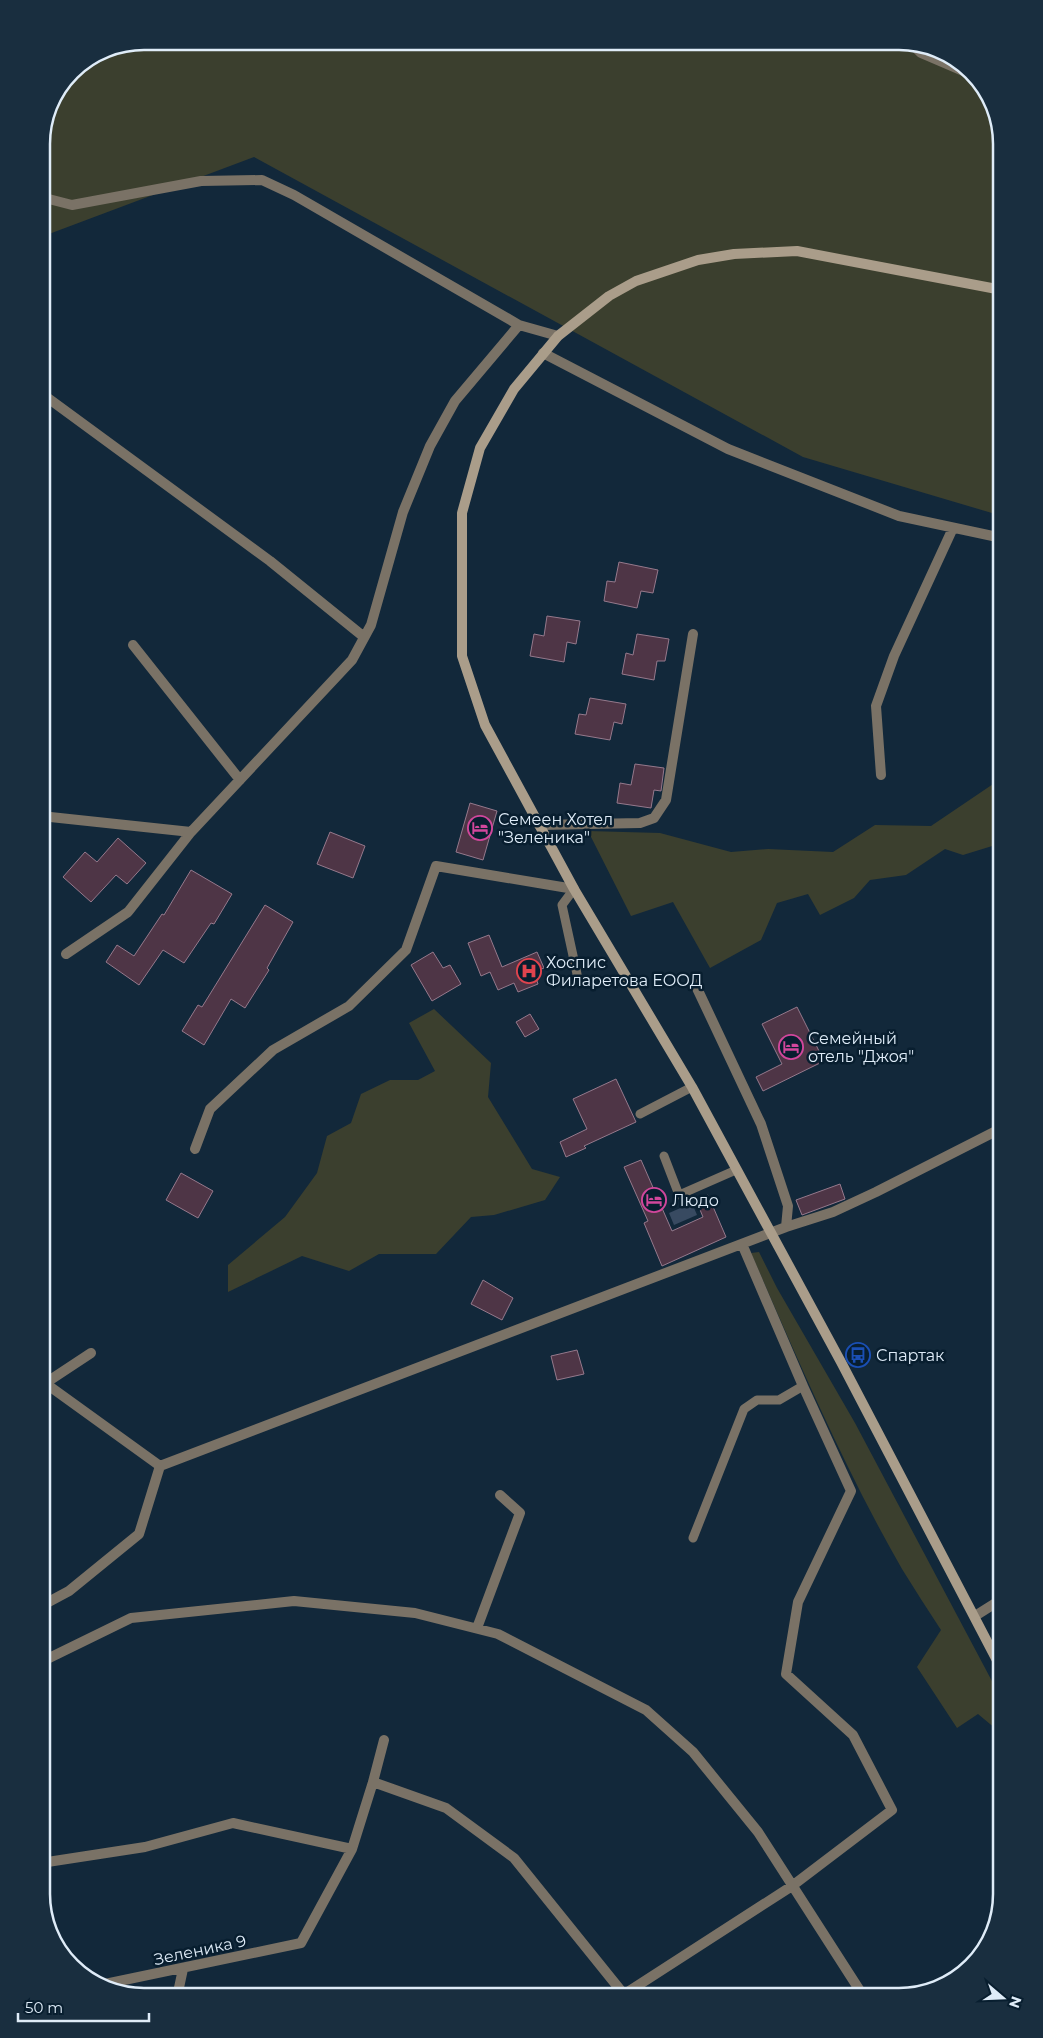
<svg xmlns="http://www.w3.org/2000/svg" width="1043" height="2038" font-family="Montserrat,sans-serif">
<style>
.green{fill:#3b3f2e}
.water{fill:#384a61}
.building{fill:#4e3546;stroke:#95798c}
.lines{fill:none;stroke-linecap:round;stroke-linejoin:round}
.service{stroke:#7a7266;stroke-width:9}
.minor{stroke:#7a7266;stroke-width:10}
.secondary{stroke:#aa9d8a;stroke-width:10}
.labels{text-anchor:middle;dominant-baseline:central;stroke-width:5;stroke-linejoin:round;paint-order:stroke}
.poi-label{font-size:16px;fill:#dfecf8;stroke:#081e2f;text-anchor:start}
.street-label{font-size:16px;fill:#dfecf8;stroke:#081e2f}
.rim{fill:none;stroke:#dfecf8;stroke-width:2.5}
</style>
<rect width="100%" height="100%" fill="#12283a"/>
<!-- green -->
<path class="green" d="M144 41H906L961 62 994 105 1002 144V516L803 457 254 157 41 237V138L49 105 72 71 105 49Z
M1002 778V843L963 855 945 849 906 875 870 880 854 898 820 915 808 894 777 903 761 940 710 968 673 902 631 916 588 831 660 833 731 852 768 849 833 852 875 825 931 826Z
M434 1009 491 1063 488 1097 532 1169 560 1177 545 1200 494 1215 471 1217 436 1254H379L349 1271 302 1256 228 1292V1265L285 1217 317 1173 327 1136 351 1123 361 1094 390 1080H418L435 1071 409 1023Z
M759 1252 777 1288 855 1423 1002 1700V1734L978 1714 957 1728 917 1667 941 1630C928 1610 915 1590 902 1569 844 1468 798 1360 751 1253Z"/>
<!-- water -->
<path class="water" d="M692 1203 697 1215 674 1225 669 1213Z"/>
<!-- building -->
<path class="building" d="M619 562 658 570 653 593 641 591 637 608 604 601 607 581 615 582Z
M547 616 580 621 576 644 567 642 564 662 530 656 534 634 544 636Z
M637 634 669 639 665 661H657L654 680 622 674 626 653 633 655Z
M590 698 626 704 622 724 614 722 610 740 575 734 579 714 586 715Z
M635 764 664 768 661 791 654 790 651 808 617 803 620 783 631 785Z
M470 803 497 811 483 860 456 852Z
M330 832 365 846 353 878 317 864Z
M118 838 146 863 127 884 116 875 91 902 63 877 85 852 97 862Z
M191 870 232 894 214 924 211 923 184 963 163 950 139 985 106 962 117 945 134 956 162 914 164 915Z
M265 905 293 922 267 968 269 970 245 1008 231 999 204 1045 182 1031 198 1005 202 1007Z
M489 935 502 967 537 952 544 968 534 972 538 984 518 992 514 983 498 990 490 972 481 976 468 943Z
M433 952 443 968 450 965 461 984 432 1001 411 965Z
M797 1007 824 1061 763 1091 756 1077 782 1064 762 1024Z
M530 1014 539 1029 525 1037 516 1022Z
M616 1079 636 1122 584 1146 586 1148 566 1157 560 1142 587 1129 573 1099Z
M641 1160 672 1231 703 1217 696 1200 708 1195 726 1237 662 1266 644 1223 648 1221 624 1167Z
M181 1173 213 1191 198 1218 166 1200Z
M840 1184 845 1199 802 1215 796 1200Z
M483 1280 513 1298 502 1320 471 1304Z
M577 1350 584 1374 557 1380 551 1356Z"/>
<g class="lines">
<!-- service -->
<path class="service" d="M574 889 562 905 577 974
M640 1114 692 1087
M664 1156 679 1195 736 1170
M693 1538 744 1409 757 1400H779L803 1386"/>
<!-- minor -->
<path class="minor" d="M911 43 921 53 970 74
M41 197 72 205 201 181 262 180 294 195 519 325
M543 353 728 449 899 516 1002 538
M41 393 270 561 364 637
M133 645 240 780
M881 775 876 706 894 656 953 528
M41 816 191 832 352 660 371 625 403 512 430 446 455 401 519 325 558 336
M539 825 640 823 654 818 666 800 693 634
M66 954 128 912 191 832
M1002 1113 997 1099 1002 1091
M195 1149 210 1109 273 1050 349 1006 406 950 436 866 574 889
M786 1227 833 1212 876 1192 1002 1128
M45 1383 160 1466
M41 1386 91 1353
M41 1606 69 1591 139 1534 160 1466 786 1227 788 1206 761 1124 695 984
M975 1616 1002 1599
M477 1628 520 1513 500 1495
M41 1662 131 1618 294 1601 415 1613 498 1634 646 1710 693 1752 758 1832 864 1997
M373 1782 446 1808 514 1858 626 1997
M41 1863 145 1847 233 1823 352 1849
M105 1984 301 1943 352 1849 373 1782 384 1740
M177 1997 183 1969
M620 1997 792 1886 892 1810 853 1735 786 1674 798 1602 851 1491 803 1386 742 1244"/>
<!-- secondary -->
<path class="secondary" d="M1002 1670 841 1362 692 1087 574 889 485 725 462 656V513L480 448 514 389 558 336 609 296 636 281 698 260 734 254 797 251 1002 290"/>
</g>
<!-- icons -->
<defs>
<symbol id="hotel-ring" viewBox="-11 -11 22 22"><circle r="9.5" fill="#081e2f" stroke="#d1479c" stroke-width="1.5"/><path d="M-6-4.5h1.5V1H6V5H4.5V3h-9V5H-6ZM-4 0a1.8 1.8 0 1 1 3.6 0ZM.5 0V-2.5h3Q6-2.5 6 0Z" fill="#d1479c"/></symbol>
<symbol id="hospital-ring" viewBox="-11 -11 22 22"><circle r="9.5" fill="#081e2f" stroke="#e0444e" stroke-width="1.5"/><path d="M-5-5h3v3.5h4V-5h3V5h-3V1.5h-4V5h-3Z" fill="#e0444e"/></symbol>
<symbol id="bus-ring" viewBox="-11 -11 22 22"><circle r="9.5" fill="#081e2f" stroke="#1a4fb4" stroke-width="1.5"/><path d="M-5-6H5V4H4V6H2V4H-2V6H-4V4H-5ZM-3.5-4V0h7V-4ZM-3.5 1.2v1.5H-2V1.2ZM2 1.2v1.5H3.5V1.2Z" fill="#1a4fb4"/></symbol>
</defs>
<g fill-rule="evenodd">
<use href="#hotel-ring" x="466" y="814" width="28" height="28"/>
<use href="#hospital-ring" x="515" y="957" width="28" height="28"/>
<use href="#hotel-ring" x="777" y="1033" width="28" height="28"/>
<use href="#hotel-ring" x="640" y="1186" width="28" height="28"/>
<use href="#bus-ring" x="844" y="1341" width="28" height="28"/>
</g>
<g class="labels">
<!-- poi labels -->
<g class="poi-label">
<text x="498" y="819">Семеен Хотел<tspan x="498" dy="18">"Зеленика"</tspan></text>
<text x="546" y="962">Хоспис<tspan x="546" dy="18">Филаретова ЕООД</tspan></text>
<text x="808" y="1038">Семейный<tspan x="808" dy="18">отель "Джоя"</tspan></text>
<text x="672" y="1200">Людо</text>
<text x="876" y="1355">Спартак</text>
</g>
<!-- street labels -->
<g class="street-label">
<text transform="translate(200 1950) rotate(-12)">Зеленика 9</text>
</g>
</g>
<!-- crop -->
<path d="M0 0H1043V2038H0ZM144 50H899A94 94 0 0 1 993 144V1894A94 94 0 0 1 899 1988H144A94 94 0 0 1 50 1894V144A94 94 0 0 1 144 50Z" fill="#192e3f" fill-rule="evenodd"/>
<path class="rim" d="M144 50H899A94 94 0 0 1 993 144V1894A94 94 0 0 1 899 1988H144A94 94 0 0 1 50 1894V144A94 94 0 0 1 144 50Z"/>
<!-- north arrow -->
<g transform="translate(1003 1998) rotate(109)" stroke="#081e2f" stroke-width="4" paint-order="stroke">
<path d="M0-4L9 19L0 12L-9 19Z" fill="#dfecf8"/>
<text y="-8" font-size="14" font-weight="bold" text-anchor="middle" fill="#dfecf8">N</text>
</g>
<!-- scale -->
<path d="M18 2013v8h131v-8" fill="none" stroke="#dfecf8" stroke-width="2.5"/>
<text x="25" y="2013" font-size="15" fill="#dfecf8" stroke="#081e2f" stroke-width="4" paint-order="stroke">50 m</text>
</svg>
